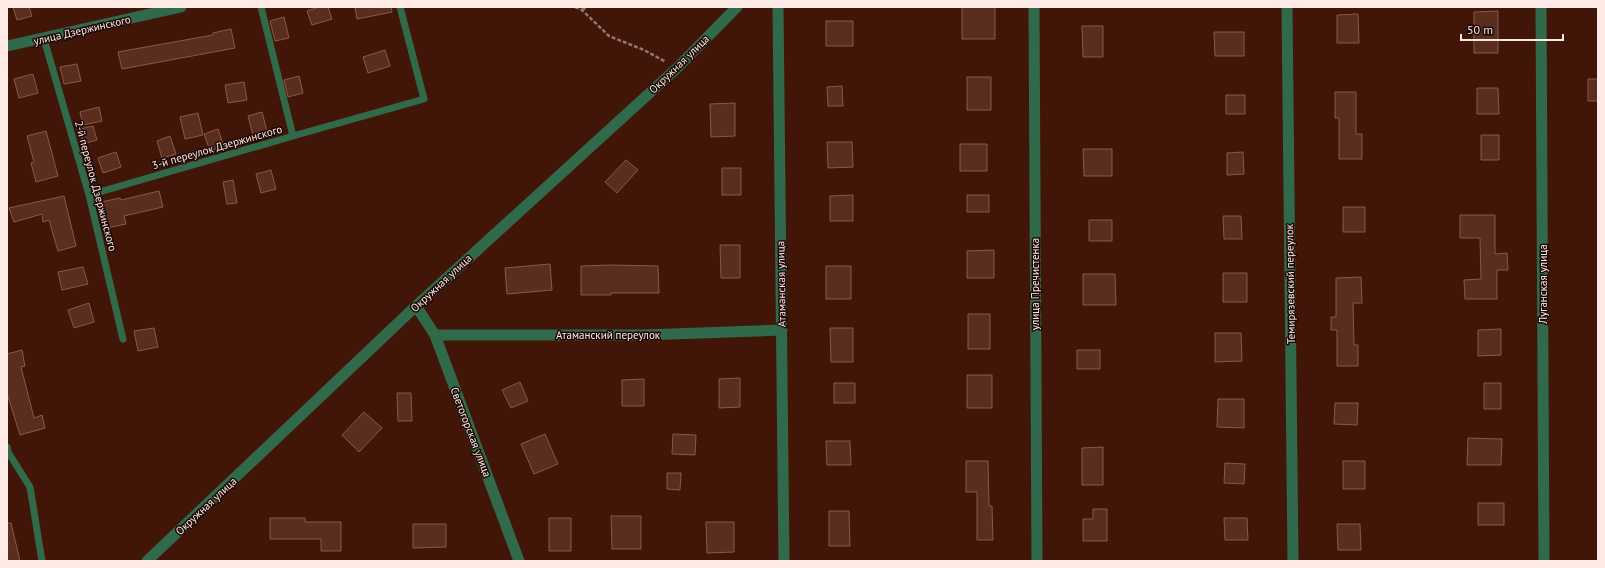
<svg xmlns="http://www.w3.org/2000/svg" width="1605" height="568" font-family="'PT Sans',sans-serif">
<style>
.building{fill:#5b2d1f;stroke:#8b5849}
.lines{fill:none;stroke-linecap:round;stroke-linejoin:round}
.path{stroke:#95756b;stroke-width:2.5;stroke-dasharray:4 2;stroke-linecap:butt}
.service{stroke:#306a4a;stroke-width:7}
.minor{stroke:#306a4a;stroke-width:11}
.labels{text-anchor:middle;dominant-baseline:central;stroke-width:3;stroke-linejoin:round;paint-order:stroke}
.street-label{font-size:11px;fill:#feebe6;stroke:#1b0804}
</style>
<rect width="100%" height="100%" fill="#411608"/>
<!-- building -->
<path class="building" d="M13 7H29L32 16 17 20Z
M319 7H328L332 19 312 25 307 11Z
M355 7H391L392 12 357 19Z
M962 7H995V39H962Z
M1498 11V53H1474V12Z
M1358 14 1359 43H1337V15Z
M284 17 289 38 275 41 270 21Z
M826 21H853V46H826Z
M1082 26H1103V57H1083Z
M231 29 235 48 122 69 118 52 213 35V33Z
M1214 32H1244V56H1215Z
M385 50 390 66 368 73 363 57Z
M77 64 81 81 64 84 60 67Z
M33 74 38 93 19 98 14 79Z
M299 76 303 93 288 97 284 80Z
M967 77H991V110H967Z
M1588 79H1598V101H1588Z
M244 82 247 100 228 103 225 85Z
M842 86 843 106H828L827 87Z
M1477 88H1498L1499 114H1477Z
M1335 92H1356V134H1362V159H1339V118H1335Z
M1226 95H1245V114H1226Z
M735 103V136L711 137 710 104Z
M99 107 102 121 83 125 80 112Z
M262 112 267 131 253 135 248 116Z
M198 113 203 135 185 139 180 117Z
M93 126 97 140 83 144 80 129Z
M218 129 224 147 210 151 204 134Z
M46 131 58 176 36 182 31 163 34 162 27 136Z
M1481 135H1499V160H1481Z
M170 136 176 154 162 158 157 141Z
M827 142H852L853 167 828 168Z
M960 144H987V171H960Z
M1083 149H1112V176H1084Z
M116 152 121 167 103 173 98 158Z
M1243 152 1244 174 1227 175V153Z
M626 160 638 170 617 193 605 182Z
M722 168H741V195H722Z
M271 170 276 189 261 193 256 174Z
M233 180 237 203 227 204 223 182Z
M159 191 163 207 124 216 126 224 107 228 101 202 120 198 121 200Z
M853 195V221H830V196Z
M967 195H989V212H967Z
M64 196 76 246 58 251 49 220 43 222 42 214 14 222 9 208Z
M1343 207H1365V232H1343Z
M1460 215H1495V254L1507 253 1508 270H1497V299H1465L1464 280 1481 279 1480 238H1460Z
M1223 216H1241L1242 239H1224Z
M1089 220H1112V241H1089Z
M720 245H740V278H721Z
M994 250V278H967V251Z
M550 264 552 290 507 294 505 268Z
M611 265 658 266 659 293H611V295H581V266Z
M826 266H851V299H826Z
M83 267 88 284 62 290 58 272Z
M1223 273H1247V302H1223Z
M1083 274H1115L1116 305H1083Z
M1361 277 1362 303H1353L1354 345H1358V366H1337V330H1331V317H1336V278Z
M89 303 94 322 74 328 68 310Z
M968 314H990V349H968Z
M154 328 158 347 138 351 134 331Z
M830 328H853V362H831Z
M1501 329V355L1478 356V330Z
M1215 333H1241L1242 361 1215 362Z
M22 350 25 366 21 367 34 418 42 415 45 428 20 435 7 393V354Z
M1077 350H1100V369H1077Z
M967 375H992V408H967Z
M740 378V407L719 408V379Z
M644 379V406H622V380Z
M520 382 528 401 511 408 502 390Z
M834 383H855V403H834Z
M1484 383H1501V409H1484Z
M397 393H411L412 421H398Z
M1218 399H1244V428L1217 427Z
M1335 403H1358L1357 425 1334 424Z
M364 412 382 428 359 452 342 435Z
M545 434 558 464 534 474 521 444Z
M673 434 696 435 695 455 672 454Z
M1468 438 1502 439 1501 465H1467Z
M826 441H850L851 465H827Z
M1103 447V485H1082V448Z
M966 461H988L989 506H992L993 540H977V492H966Z
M1343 461H1365V489H1343Z
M1225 463 1245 464 1244 484 1224 483Z
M667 473H681L680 490 667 489Z
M1478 503H1504V525H1478Z
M1093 509H1107V541H1083V519H1093Z
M829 511H849L850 546H829Z
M611 516H641V549H612Z
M270 518H305V522H341V551H321V539H270Z
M549 518H571V551H549Z
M1224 518H1247L1248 540H1225Z
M706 522H734V552L707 553Z
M7 523H11L20 561H7Z
M413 524H446V547L413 548Z
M1337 524H1360L1361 550H1338Z"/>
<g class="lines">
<!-- path -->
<path class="path" d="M575 7 582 10 609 36 644 50 666 62
M582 10 587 7"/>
<!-- service -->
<path class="service" d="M44 39 89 195 123 339
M293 136 424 99 400 7
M89 195 293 136 261 7
M7 447 8 452 30 487 42 561"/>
<!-- minor -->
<path class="minor" d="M778 7 784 561
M1034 7 1037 561
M1287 7 1293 561
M1541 7 1544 561
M7 46 181 7
M416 306 435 335 519 561
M435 335H643L782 330
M147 561 416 306 677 68 737 7"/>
</g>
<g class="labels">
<!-- street labels -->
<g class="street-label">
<text transform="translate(82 30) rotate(-13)">улица Дзержинского</text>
<text transform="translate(679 64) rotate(-44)">Окружная улица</text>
<text transform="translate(217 147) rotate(-16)">3-й переулок Дзержинского</text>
<text transform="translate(96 186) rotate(75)">2-й переулок Дзержинского</text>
<text transform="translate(441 283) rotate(-43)">Окружная улица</text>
<text transform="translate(781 284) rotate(-91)">Атаманская улица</text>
<text transform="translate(1035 284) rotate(-90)">улица Пречистенка</text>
<text transform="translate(1290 284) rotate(-91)">Темирязевский переулок</text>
<text transform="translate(1543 284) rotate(-90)">Луганская улица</text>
<text x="608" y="335">Атаманский переулок</text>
<text transform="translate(471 432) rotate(69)">Светогорская улица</text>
<text transform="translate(206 506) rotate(-43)">Окружная улица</text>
</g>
</g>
<!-- border -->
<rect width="1605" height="568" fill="none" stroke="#feebe6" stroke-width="16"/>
<!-- scale -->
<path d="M1461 34v6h102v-6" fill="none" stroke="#feebe6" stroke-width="2"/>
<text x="1467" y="34" font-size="12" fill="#feebe6" stroke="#1b0804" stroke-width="3" paint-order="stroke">50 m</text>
</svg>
